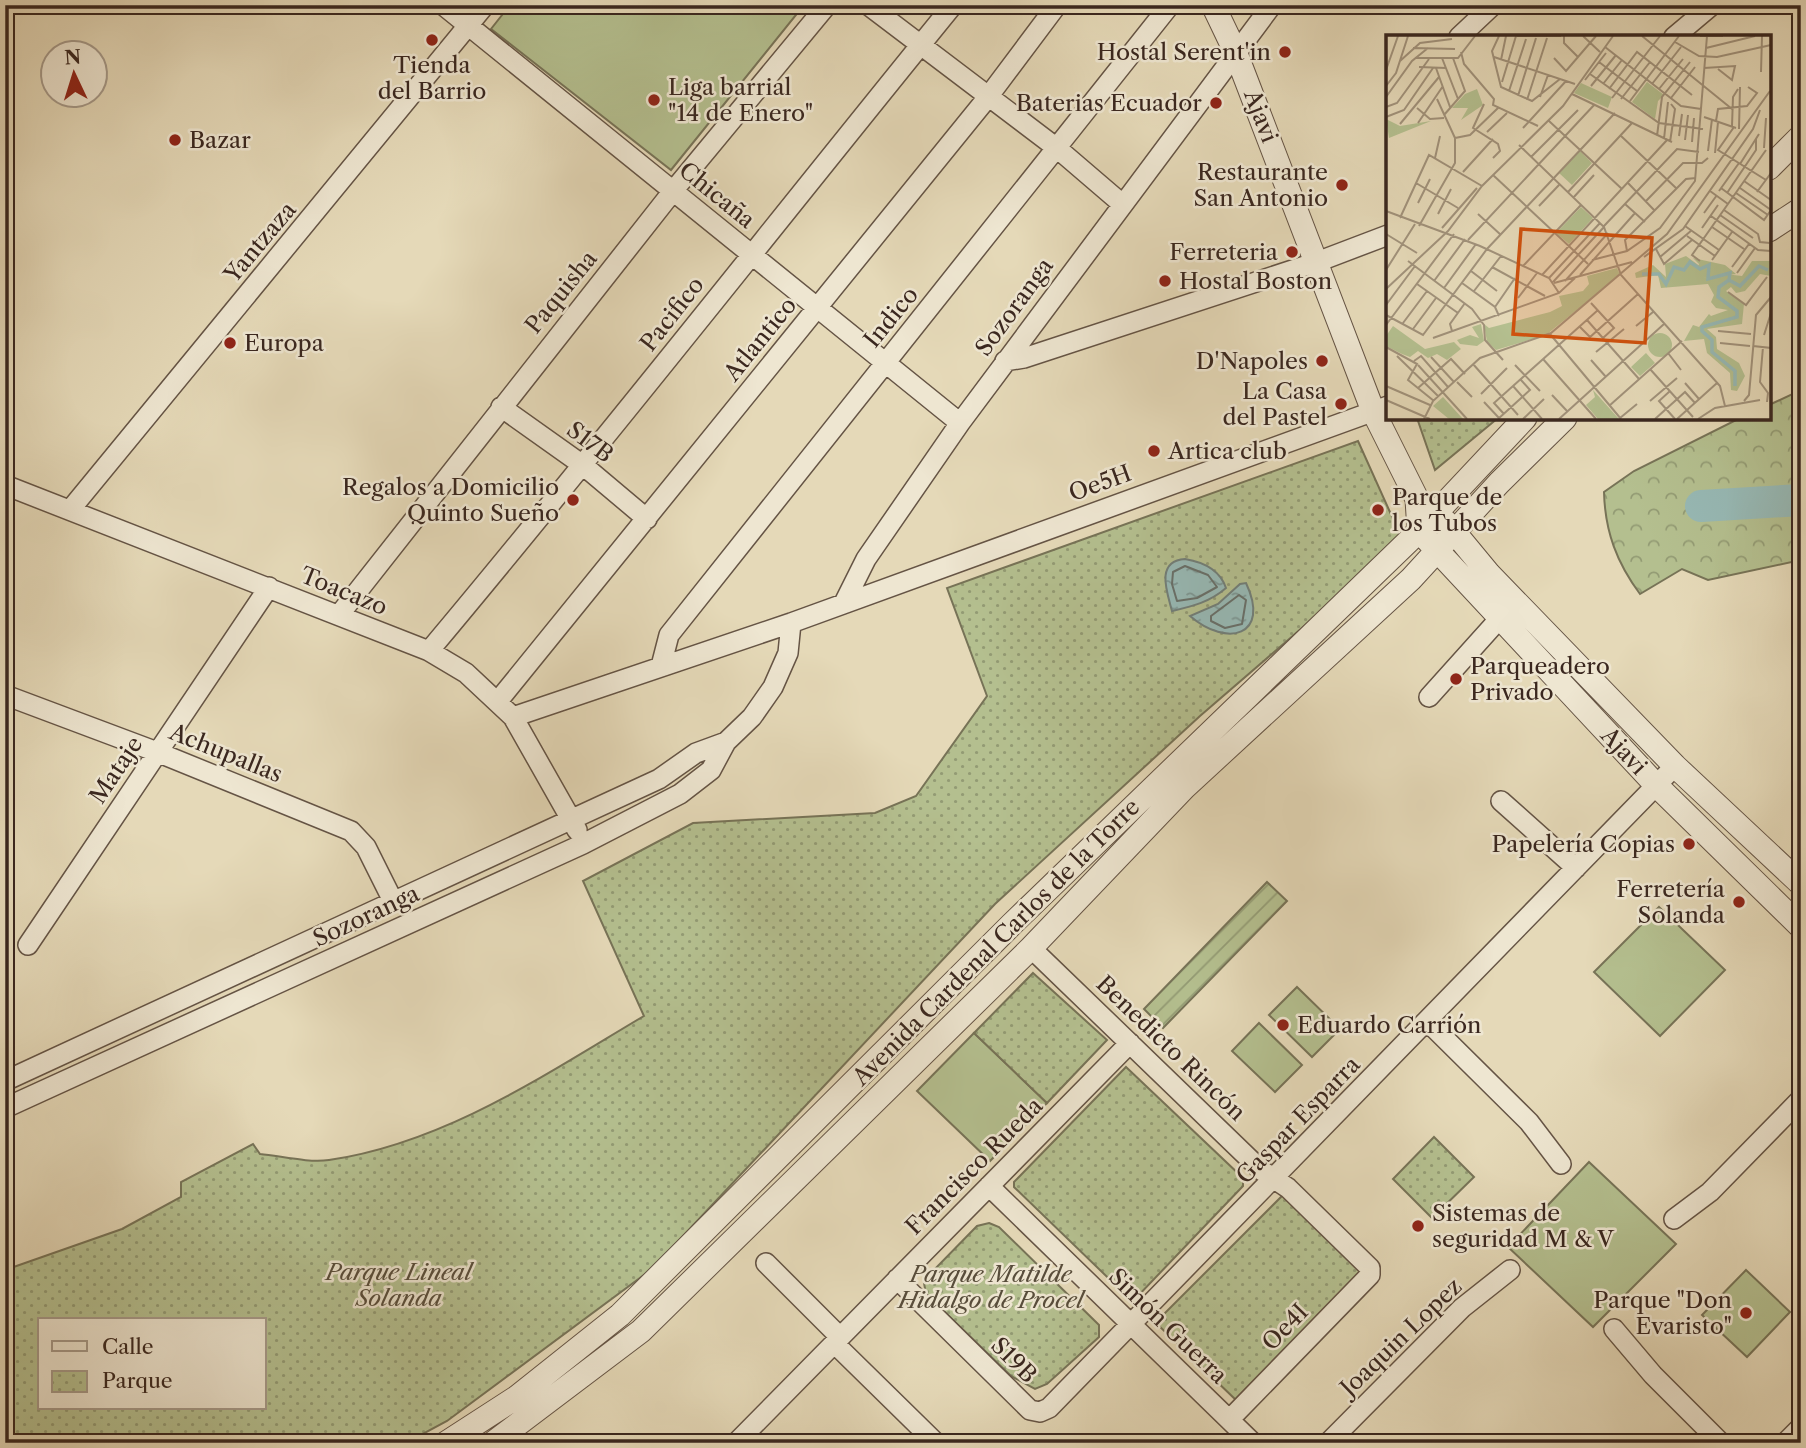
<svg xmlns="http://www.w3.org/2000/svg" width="1806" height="1448" font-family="'Libre Caslon Text',serif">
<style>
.grass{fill:#b4bf8f;stroke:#777357;stroke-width:2}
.forest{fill:url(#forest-crowns);stroke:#777357;stroke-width:2}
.park{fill:url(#park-dots);stroke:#777357;stroke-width:2;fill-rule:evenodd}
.garden{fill:url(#garden-furrows);stroke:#777357;stroke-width:2}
.water{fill:url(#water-ripples);stroke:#727f79;stroke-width:2}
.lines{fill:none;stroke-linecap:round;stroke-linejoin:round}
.shore{stroke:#68706a;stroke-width:2}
.river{stroke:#97b9b5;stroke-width:32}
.minor-casing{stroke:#655445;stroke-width:22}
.tertiary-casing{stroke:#655445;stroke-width:25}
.minor{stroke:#eee6d1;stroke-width:19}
.tertiary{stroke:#eee6d1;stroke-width:23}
.poi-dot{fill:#8f2418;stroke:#eee6d1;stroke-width:2.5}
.labels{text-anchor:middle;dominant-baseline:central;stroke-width:5;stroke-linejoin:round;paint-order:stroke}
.poi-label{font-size:23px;fill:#3a271f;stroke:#eee6d1;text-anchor:end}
.street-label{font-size:23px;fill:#3a271f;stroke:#eee6d1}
.park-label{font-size:23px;font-style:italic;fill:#584d3b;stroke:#eee6d1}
.inset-river{fill:none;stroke:#97b9b5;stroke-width:3.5}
.inset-road{fill:none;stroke:#a1927b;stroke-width:2}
.view{fill:#ce520f;fill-opacity:0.15;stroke:#ce520f;stroke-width:3.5}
.inset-edge{fill:none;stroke:#3a271f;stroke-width:3.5}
</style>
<defs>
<pattern id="forest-crowns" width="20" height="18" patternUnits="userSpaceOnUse" patternTransform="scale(1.75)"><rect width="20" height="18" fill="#b4bf8f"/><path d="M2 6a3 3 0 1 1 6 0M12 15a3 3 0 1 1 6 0" fill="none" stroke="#939b74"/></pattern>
<pattern id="park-dots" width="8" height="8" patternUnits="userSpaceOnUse" patternTransform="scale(1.75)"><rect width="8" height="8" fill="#b4bf8f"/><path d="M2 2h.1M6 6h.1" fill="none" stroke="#939b74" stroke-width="1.8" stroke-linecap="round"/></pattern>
<pattern id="garden-furrows" width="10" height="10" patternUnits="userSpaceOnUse" patternTransform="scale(1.75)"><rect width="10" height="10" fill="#b4bf8f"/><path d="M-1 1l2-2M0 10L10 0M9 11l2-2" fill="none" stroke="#939b74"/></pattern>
<pattern id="water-ripples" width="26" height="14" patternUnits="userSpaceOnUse" patternTransform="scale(1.75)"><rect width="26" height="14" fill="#97b9b5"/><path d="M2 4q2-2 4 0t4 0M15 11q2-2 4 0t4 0" fill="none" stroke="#7c9693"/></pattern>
</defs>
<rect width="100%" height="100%" fill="#e5d9b8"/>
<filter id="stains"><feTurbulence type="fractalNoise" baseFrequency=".00286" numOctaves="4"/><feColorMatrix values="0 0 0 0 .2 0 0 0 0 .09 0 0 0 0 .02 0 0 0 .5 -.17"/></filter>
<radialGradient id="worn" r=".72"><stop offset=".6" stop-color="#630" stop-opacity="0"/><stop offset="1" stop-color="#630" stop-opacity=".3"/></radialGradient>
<!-- grass -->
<path class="grass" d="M510 5H804L671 170 491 29Z
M1659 907 1725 970 1660 1036 1594 972Z
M1297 987 1340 1029 1312 1057 1269 1015Z
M1259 1023 1302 1065 1275 1092 1232 1051Z
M974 1033 1047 1103 990 1161 917 1091Z
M1589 1162 1676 1244 1593 1327 1508 1247Z
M1746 1270 1790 1312 1747 1357 1702 1315Z"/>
<!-- forest -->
<path class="forest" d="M1801 390V560L1708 580 1682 569 1640 594C1617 563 1605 532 1604 492L1634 471 1740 418H1769V405Z"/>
<!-- park -->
<path class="park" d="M1417 418H1498L1435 470Z
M1358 441 1403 541 1200 716 995 904 652 1269 447 1421 406 1443H5V1270L122 1229 181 1197V1182L253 1144 260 1154C281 1156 308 1163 329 1160 445 1143 546 1074 644 1016L583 881 693 823 875 813 916 796 987 696 947 588ZM40 1320H264V1408H40Z
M1033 973 1107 1040 1047 1103 974 1033Z
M1126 1067 1243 1178V1186L1135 1299H1130L1014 1187V1182Z
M1434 1137 1474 1177 1432 1218 1393 1179Z
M1283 1195 1360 1268V1276L1237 1401 1157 1324 1158 1320Z
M989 1223 999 1227 1099 1325V1337L1047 1384 1035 1389 1011 1376 926 1294 924 1283 930 1274 977 1226Z"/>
<!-- garden -->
<path class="garden" d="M1267 882 1287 901 1163 1028 1144 1009Z"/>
<!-- water -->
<path class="water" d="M1185 559C1203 562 1220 570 1226 588 1210 602 1193 606 1172 611 1167 592 1155 561 1185 559Z
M1246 583C1271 636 1227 648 1190 616L1218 604 1240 584Z"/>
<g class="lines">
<!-- shore -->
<path class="shore" d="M1185 566 1208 575 1217 587 1197 598 1177 601 1172 584 1173 572Z
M1239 595 1246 600 1242 624 1225 628 1211 621V616Z"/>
<!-- river -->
<path class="river" d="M1701 506 1801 500"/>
<defs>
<path id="minor" d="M443 5 960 423
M868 5 1058 149 1121 203
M1459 37 1493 5
M1674 37 1712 5
M1005 361 1024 358 1317 262 1388 235
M501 407 584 466 647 519
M5 485 429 651 466 673 513 717 577 830
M70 510 485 5
M844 603 866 559 960 423 1272 5
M339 615 673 191 827 5
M429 651C607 439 778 220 953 5
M661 666 669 635 1170 5
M5 695 157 752 351 831 366 847 393 901
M1429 697 1500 618
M498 701 988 97 1057 5
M513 717 791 623 1388 406
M1501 801 1576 868
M28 945 269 587
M1031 948 1261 1170 1288 1188 1370 1268V1275L1230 1419
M1427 1021 1529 1122 1561 1164
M5 1081 659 779 696 753 726 742
M5 1108 583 844 680 794 711 770 726 742 752 717 773 687 788 653 791 623
M989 1186 1253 1443
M1674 1219 1710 1192 1801 1099
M766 1263 839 1336
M897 1279 1030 1410 1040 1412 1049 1408 1675 766
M1614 1329 1653 1375 1721 1443
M834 1343 936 1443
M736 1443 1130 1043
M1328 1443 1462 1308 1510 1270
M1785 1443 1801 1427"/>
<path id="tertiary" d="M1213 5 1235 51 1373 411 1417 499 1419 531 1656 785 1801 927
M1769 168 1801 136
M1769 230 1801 209
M1446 522 1489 574 1675 766 1801 884
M446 1443 517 1397 620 1315 1012 924 1419 531 1525 418
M493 1443 641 1331 1031 948 1184 788 1411 579 1499 483 1565 418"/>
</defs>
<!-- minor casing -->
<use href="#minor" class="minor-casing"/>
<!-- tertiary casing -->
<use href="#tertiary" class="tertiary-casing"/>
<!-- minor -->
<use href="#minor" class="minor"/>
<!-- tertiary -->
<use href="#tertiary" class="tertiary"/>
</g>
<!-- markers -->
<g class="poi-dot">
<circle cx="432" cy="40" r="7"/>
<circle cx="1285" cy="52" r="7"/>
<circle cx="654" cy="100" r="7"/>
<circle cx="1216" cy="103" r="7"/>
<circle cx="175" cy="140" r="7"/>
<circle cx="1342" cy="185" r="7"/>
<circle cx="1292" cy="252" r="7"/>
<circle cx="1165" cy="281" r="7"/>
<circle cx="230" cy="343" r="7"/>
<circle cx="1322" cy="361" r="7"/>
<circle cx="1341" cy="404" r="7"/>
<circle cx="1154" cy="451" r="7"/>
<circle cx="573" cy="500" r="7"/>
<circle cx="1378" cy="510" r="7"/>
<circle cx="1456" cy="679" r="7"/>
<circle cx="1689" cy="844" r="7"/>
<circle cx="1739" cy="902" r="7"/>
<circle cx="1283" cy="1025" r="7"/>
<circle cx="1418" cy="1226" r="7"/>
<circle cx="1746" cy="1313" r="7"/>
</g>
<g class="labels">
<!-- poi labels -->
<g class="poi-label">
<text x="1271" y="52">Hostal Serent'in</text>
<text x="432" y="65" text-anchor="middle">Tienda<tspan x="432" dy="26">del Barrio</tspan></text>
<text x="668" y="87" text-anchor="start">Liga barrial<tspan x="668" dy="26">"14 de Enero"</tspan></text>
<text x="1202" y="103">Baterias Ecuador</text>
<text x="189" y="140" text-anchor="start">Bazar</text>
<text x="1328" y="172">Restaurante<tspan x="1328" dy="26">San Antonio</tspan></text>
<text x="1278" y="252">Ferreteria</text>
<text x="1179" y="281" text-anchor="start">Hostal Boston</text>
<text x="244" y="343" text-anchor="start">Europa</text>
<text x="1308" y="361">D'Napoles</text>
<text x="1327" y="391">La Casa<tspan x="1327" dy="26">del Pastel</tspan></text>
<text x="1168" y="451" text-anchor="start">Artica club</text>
<text x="559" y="487">Regalos a Domicilio<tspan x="559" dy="26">Quinto Sueño</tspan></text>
<text x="1392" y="497" text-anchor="start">Parque de<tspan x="1392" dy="26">los Tubos</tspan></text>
<text x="1470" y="666" text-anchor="start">Parqueadero<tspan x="1470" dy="26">Privado</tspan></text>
<text x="1675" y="844">Papelería Copias</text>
<text x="1725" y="889">Ferretería<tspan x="1725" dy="26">Solanda</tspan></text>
<text x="1297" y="1025" text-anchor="start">Eduardo Carrión</text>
<text x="1432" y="1213" text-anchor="start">Sistemas de<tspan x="1432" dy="26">seguridad M &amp; V</tspan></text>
<text x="1732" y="1300">Parque "Don<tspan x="1732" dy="26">Evaristo"</tspan></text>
</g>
<!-- street labels -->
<g class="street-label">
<text transform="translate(1261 116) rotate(69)">Ajavi</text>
<text transform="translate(717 195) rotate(39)">Chicaña</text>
<text transform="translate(260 242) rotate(-50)">Yantzaza</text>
<text transform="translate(561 292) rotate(-51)">Paquisha</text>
<text transform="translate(1014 307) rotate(-54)">Sozoranga</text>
<text transform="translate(672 314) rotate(-52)">Pacifico</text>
<text transform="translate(891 317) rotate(-51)">Indico</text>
<text transform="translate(760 339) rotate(-51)">Atlantico</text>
<text transform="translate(590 442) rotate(37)">S17B</text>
<text transform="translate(1100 483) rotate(-20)">Oe5H</text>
<text transform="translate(344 591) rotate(22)">Toacazo</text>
<text transform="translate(1624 751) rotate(47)">Ajavi</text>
<text transform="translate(226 753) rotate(22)">Achupallas</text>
<text transform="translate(116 770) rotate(-56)">Mataje</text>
<text transform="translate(366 916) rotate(-25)">Sozoranga</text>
<text transform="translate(996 942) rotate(-45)">Avenida Cardenal Carlos de la Torre</text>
<text transform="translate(1171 1048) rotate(44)">Benedicto Rincón</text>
<text transform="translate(1298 1120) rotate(-46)">Gaspar Esparra</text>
<text transform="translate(974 1166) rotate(-45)">Francisco Rueda</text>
<text transform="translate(1168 1326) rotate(44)">Simón Guerra</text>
<text transform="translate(1285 1327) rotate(-46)">Oe4I</text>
<text transform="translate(1401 1337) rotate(-44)">Joaquin Lopez</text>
<text transform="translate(1014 1360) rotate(45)">S19B</text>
</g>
<!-- park labels -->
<g class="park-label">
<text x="399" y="1272">Parque Lineal<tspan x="399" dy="26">Solanda</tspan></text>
<text x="991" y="1274">Parque Matilde<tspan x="991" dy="26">Hidalgo de Procel</tspan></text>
</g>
</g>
<!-- overview -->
<g transform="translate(1386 35)">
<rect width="385" height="385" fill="#e5d9b8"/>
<path d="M261 47 278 60 272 66 269 84 246 67ZM195 48 226 62 222 73 188 58ZM194 116 206 128 186 150 173 138ZM195 172 207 183 183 209 170 198ZM307 223 339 230 350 239 318 243 309 239 313 229ZM262 310a12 12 0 1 1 24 0a12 12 0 1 1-24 0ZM260 318 269 328 254 341 245 332Z" fill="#b4bf8f"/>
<path d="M91 54 97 70 75 85 82 73H66L79 59ZM0 84 14 91 45 86 3 103ZM300 221 315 232 318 243 330 238 356 241 366 226H385V241L374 239 359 256 350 258 345 252 340 256 358 269 356 289 321 294 330 302 331 314 353 328 359 341 351 356 345 355 344 338 321 318 318 304 298 306 307 290 313 292 323 279 325 281 342 275 330 273 325 267 328 260 322 249 275 253 272 240 250 243 249 238 267 230 280 242 279 229Z" fill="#b4bf8f"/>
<path d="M231 233 234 240 160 300 110 315 101 307 98 289 103 293 164 277 176 271 173 261 197 256 203 249 201 241ZM95 289 98 306 91 311 74 309 71 305 84 300 93 303 86 292ZM7 291 39 314 68 307 75 314 61 325 51 319 42 323 32 316 24 322 16 319 0 311V301ZM207 355 233 384H212L200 370 209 362ZM57 362 77 384H63L47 371Z" fill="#b4bf8f"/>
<path class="inset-river" d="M256 239H273L280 249 288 232 298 235 304 227 314 234 323 230 322 244 344 238 343 245 354 251 373 231 382 235M343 245 333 252 332 262 351 276V282L316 292V296L326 305V317L349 336V351"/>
<path class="inset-road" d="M113 1 106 16 115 52 146 66 174 44M131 1H175M178 1V8L192 22M197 1 214 17M256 1 346 74M314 1H337M289 7 313 21 331 22 385 10M219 12 295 71 315 74M27 13 69 14M320 13 369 1M75 17 78 29 108 64 107 70 152 91M108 22 189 49M29 23H72L89 1M56 23 72 64M168 23 180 36 210 1M115 25 120 1M14 26 34 8 66 4M213 27 251 56M33 32 60 33M50 33 64 72M318 33 349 31 346 45 332 34M0 35 12 1M375 37 376 1M204 39 273 88 317 94M199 45 220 18M116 47 130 1M217 49 236 25M266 49 295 12M0 51 10 38 22 1M205 51 230 20M223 54 251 17 306 60M273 54 297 24M123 56 140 4M186 59 286 107M132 61 150 3M0 62 26 26 42 13M154 62 162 40M226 63 274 1M285 63 309 32M235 64 264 27M141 65 161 3M244 66 293 1M98 69 87 93 112 109 114 116 107 123M0 72 11 68 43 24M31 73 44 84 58 83M58 80 79 56 67 23M0 82 18 75 47 33M318 82 350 93M163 86 236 154M330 86 332 74 361 71 371 58 362 52M32 88 57 51M14 89 53 42M346 91 347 62 352 54M348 92 332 115 380 145M137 93 180 46M353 94 354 52M101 97 121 78M234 100 290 153M271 101 276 62 304 27M293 101 296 79M69 103 84 100 112 73M278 104 282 67M299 105 302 80M284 107 289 74 285 69M306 107 308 83M133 110 218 192 235 240 334 351 339 371M378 113 380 83M322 116 326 84M329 118 332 87M145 122 192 75M49 123 54 101M354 129 373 99M77 137 107 104M107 140 202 229M358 146 385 165M30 148 72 173M242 148 269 176M335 153 378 185 385 175M354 153 385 175M324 156 342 169M333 156 353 128M182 157 246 88M371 157 385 138M341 158 370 115V104M350 158 382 180M187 163 208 140M260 166 297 128H316L322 123M32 168 44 144M239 169 259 187M153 171 173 150M338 175 372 199 374 207 384 208M0 176 94 211 163 243 173 258M318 178 331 160M52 179 65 154M92 179 115 200M334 180 367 203M325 181 372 215 385 216M14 183 43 120 96 151M33 191 69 128V103L51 64M218 191 291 114 313 117M299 191 333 215M326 192 358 214M56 193 91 153M316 193 332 170M0 199 31 218M301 201 329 221M82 205 209 69M270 214 278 229 306 205M241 216 239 205 300 144 310 143M384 216 385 184M258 222 297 194 367 94 374 75M274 222 306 195M206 225 241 216 274 193 309 146 321 1M326 225 346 197M22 226 86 274 98 290 99 305 117 325M314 226 306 220 380 115M137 231 195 170M106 232 159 261M346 232 363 209M0 235 29 189M85 236 111 256M351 238 369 213M156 240 281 105M194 240 249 178M163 243 214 188M48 246 79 204M179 246 222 198M167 247 218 192M76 248 109 272 113 281M168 248 246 227M31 249 72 278M58 253 90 209M0 254 62 196 96 151 177 71 227 1M88 256 115 221M342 257 360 270 381 242M132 263 151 238M205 268 228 293 217 303M0 270 29 231M109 272 129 243M0 280 37 300 101 214 229 78M201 285 253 344M17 288 41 256M0 290 68 199M193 291 204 302 252 259M250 291 267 277M27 294 50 263M66 296 64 289 79 268M332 296 365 299M164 299 235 384M378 300 385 278M47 303 173 258 189 243M334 308 364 311M367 311 385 313V333M0 312 31 329 22 345 48 366M377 312 374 347 382 358 381 367M210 317 238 294M282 318 295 335M11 321 52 361M45 322 68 347M157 324 210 384M205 325 220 342M28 326 35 321 62 352M87 329 132 380M32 330 81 384M129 330 154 356M264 334 307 382M71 347 86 362M299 348 313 364M0 351 44 370M127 351 156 384M32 353 65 324 79 339M284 356 273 366 289 384M95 359 121 333M166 360 181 376M0 365 44 384M264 366 291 343M358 366 363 360 370 280 385 262M98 367 113 383M223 371 296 306M118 379 108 368 212 275M234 383 251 369M38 384 47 366 94 323 165 298 281 199 384 56M112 384 144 355 135 345M137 384 158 364M173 384 278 289M269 384 299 357 309 368M291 384 331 348M312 384 329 373 374 365"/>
<path class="view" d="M135 194 266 203 259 308 127 299Z"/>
<rect width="385" height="385" class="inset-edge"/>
</g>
<!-- margin -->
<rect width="1806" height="1448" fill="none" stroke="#e5d9b8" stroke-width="28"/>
<rect x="7" y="7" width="1792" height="1434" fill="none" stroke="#3a271f" stroke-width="3.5"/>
<rect x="14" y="14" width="1778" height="1420" fill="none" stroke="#3a271f" stroke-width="2"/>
<!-- legend -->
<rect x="38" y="1318" width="228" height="91" fill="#eee6d1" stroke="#a69a8a" stroke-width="2"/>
<rect x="52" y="1341" width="35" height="10" fill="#eee6d1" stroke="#a69a8a" stroke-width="2"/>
<text x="102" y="1354" font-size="21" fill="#3a271f">Calle</text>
<rect x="52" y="1371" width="35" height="21" fill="url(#park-dots)" stroke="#a69a8a" stroke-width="2"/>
<text x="102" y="1388" font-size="21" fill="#3a271f">Parque</text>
<!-- north arrow -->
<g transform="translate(74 74) rotate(356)"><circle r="33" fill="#eee6d1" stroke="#a69a8a" stroke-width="2"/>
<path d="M0-5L12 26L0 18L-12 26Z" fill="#8f2418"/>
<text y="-10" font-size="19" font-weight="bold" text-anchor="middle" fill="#3a271f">N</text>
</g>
<rect width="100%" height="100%" filter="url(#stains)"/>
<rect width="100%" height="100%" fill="url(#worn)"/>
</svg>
